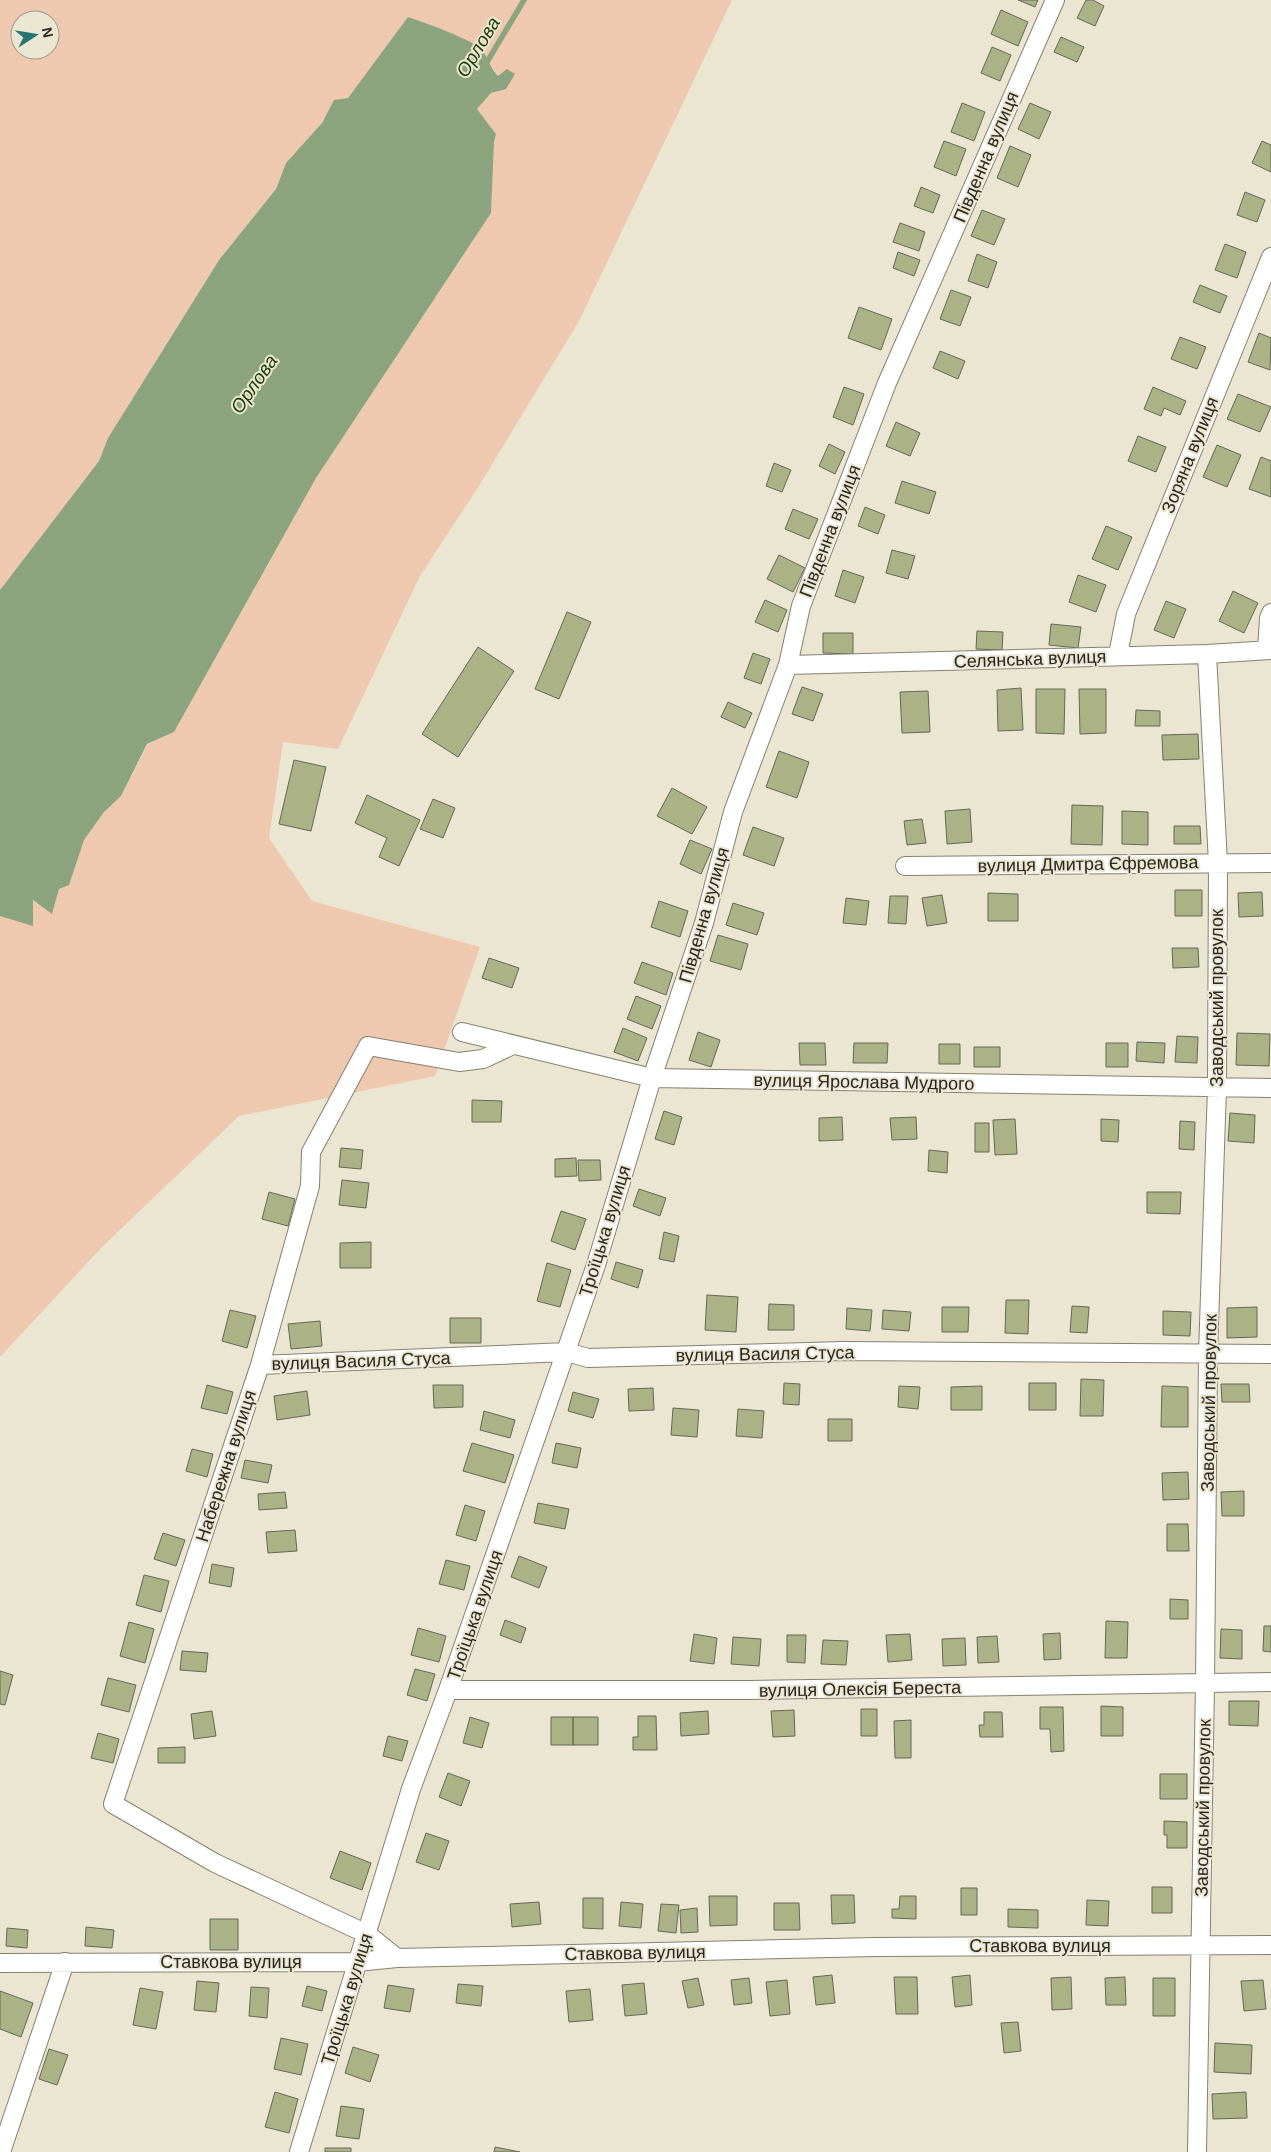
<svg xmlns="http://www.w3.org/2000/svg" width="1271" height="2152" font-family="Helvetica,sans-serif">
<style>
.green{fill:#eec8af;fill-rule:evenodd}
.water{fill:#8ba47e}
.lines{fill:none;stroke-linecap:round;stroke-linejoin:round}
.stream{stroke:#8ba47e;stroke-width:5.5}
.building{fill:#aab286;stroke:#656857}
.minor-casing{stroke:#86816f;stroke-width:20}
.minor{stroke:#fff;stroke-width:18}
.labels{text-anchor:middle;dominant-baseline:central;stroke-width:4;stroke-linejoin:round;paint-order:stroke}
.street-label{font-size:18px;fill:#292720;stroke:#ebe6d2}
.water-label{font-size:19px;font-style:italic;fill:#1d3e05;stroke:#ebe6d2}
</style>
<rect width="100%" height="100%" fill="#ebe6d2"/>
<!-- green -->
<path class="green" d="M0 0H732L579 321 477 489 420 576 338 749 283 742 269 838 312 901 480 947 435 1076 239 1116 102 1247 0 1357V916L33 925V900L52 913 59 889 69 884 84 840 104 812 121 796 148 744 174 732 316 478 491 213 494 143 496 134 477 109 491 93 506 89 480 48 408 18 348 98 334 100 322 123 286 163 276 189 219 260 108 438 99 461 0 590ZM20 20H50V50H20Z"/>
<!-- water -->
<path class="water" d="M408 17C421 21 473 40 481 49 488 57 490 68 498 76L507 69 515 74 506 89 491 93 477 109 496 134 494 143 491 213 316 478 174 732 147 744 121 796 104 812 84 840 69 885 59 889 52 914 33 900V926L0 916V590L99 461 108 438 219 260 276 189 286 163 322 123 334 100 348 98Z"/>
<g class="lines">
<!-- stream -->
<path class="stream" d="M484 67 524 0"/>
</g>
<!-- building -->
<path class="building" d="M1018 0H1038L1035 7Z
M1086 0H1093L1104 6 1095 26 1077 18Z
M1001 10 1028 22 1018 46 991 34Z
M1061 37 1084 47 1077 62 1054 52Z
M992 47 1011 55 1000 81 981 73Z
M962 103 985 112 974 141 951 132Z
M1030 103 1051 112 1039 139 1018 129Z
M944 141 966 149 956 176 934 167Z
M1262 141 1271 145V172L1252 163Z
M1010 146 1031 155 1018 187 997 178Z
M921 187 940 195 933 213 914 206Z
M1245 192 1265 200 1257 222 1237 215Z
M982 210 1005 219 994 245 971 236Z
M900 223 925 232 919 251 893 242Z
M1225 244 1246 252 1237 278 1215 270Z
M898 252 920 260 914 276 893 268Z
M977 254 997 262 988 288 968 281Z
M1200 285 1227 296 1220 313 1193 302Z
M951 290 971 297 960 326 940 319Z
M859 307 892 319 881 350 848 338Z
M1259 333 1271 338 1270 370 1248 362Z
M1180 337 1206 347 1197 369 1171 359Z
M940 351 965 361 958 379 933 368Z
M844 387 864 394 853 425 833 417Z
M1153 387 1186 401 1180 415 1164 408 1161 416 1144 409Z
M1238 394 1271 407 1260 432 1227 419Z
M896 422 920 433 910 456 886 446Z
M1138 436 1166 447 1156 472 1128 461Z
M829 444 845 452 835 474 819 466Z
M1217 445 1241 455 1227 487 1203 477Z
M1261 457 1271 461V497L1249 489Z
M774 463 791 470 782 492 766 486Z
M902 481 936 492 929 514 895 503Z
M865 507 885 515 878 534 858 526Z
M793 509 818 519 809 539 785 529Z
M1106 526 1132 537 1118 570 1092 559Z
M892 550 915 556 908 579 886 573Z
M779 555 805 568 793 592 767 579Z
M843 570 864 577 855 603 835 596Z
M1078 575 1106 585 1096 612 1069 602Z
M1233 591 1258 603 1244 633 1219 621Z
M765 600 787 610 778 632 755 622Z
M1166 601 1186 609 1174 638 1154 630Z
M567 612 591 622 559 699 535 689Z
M1051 624 1081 627 1078 648 1049 645Z
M977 631 1003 632 1002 650 976 649Z
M823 633H853V654L823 653Z
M478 647 514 671 458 757 422 734Z
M753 653 770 659 761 684 744 678Z
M802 687 823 694 813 721 792 714Z
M1021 688 1023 730 998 731 997 690Z
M1036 689H1065L1064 734 1036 733Z
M1079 689H1106V733L1080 734Z
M928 691 930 732 902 733 900 692Z
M728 702 752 713 745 728 721 717Z
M1136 710 1160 711V726H1135Z
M1198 734 1199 759 1163 760 1162 735Z
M779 751 809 762 797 798 766 787Z
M294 760 326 767 311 831 279 824Z
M672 788 707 807 692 834 657 816Z
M367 795 420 820 399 866 379 857 387 838 355 823Z
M433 799 455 808 443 838 420 829Z
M1072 805 1103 806 1102 845 1071 844Z
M970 809 972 842 947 844 945 811Z
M1122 811 1148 812V845L1122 844Z
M922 819 926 843 907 845 904 821Z
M1174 826H1200L1201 844H1174Z
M753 827 784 838 774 866 743 855Z
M690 840 712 849 701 874 680 864Z
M1175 890H1202V916H1175Z
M1262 892 1263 916 1239 917 1238 893Z
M988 893 1018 894V921H988Z
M942 895 947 923 927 926 922 898Z
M890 896H908L906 924 888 923Z
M846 898 869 901 866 925 843 923Z
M659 901 688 911 680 937 651 927Z
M733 903 764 913 757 935 726 925Z
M718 935 748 944 741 970 710 961Z
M1172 948H1198L1199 967 1173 968Z
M489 958 519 968 512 988 482 978Z
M642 962 673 973 666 995 634 983Z
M636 996 661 1006 652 1029 627 1019Z
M623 1028 647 1038 638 1061 614 1052Z
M698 1032 720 1040 711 1067 689 1060Z
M1237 1033 1270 1034 1269 1066 1236 1065Z
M1177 1036 1198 1037 1197 1063 1175 1062Z
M1137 1042 1165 1043 1164 1063 1136 1061Z
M799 1043H825L826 1065H800Z
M854 1043H888L887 1063H853Z
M1106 1043H1128V1067H1106Z
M939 1044H960V1064H939Z
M974 1047H1000V1067H974Z
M472 1100 502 1101 501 1122H472Z
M664 1111 682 1117 674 1145 655 1139Z
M1230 1113 1255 1115 1254 1143 1228 1141Z
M842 1117 843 1140 819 1141V1118Z
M916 1117 917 1139 892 1140 890 1118Z
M1015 1119 1017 1154 995 1155 993 1120Z
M1101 1119 1119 1120 1118 1142 1101 1141Z
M1180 1121 1195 1122 1194 1150 1179 1149Z
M975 1123H989V1152H975Z
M341 1148 363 1150 361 1169 339 1167Z
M929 1150 948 1152 947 1173 928 1171Z
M576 1158 577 1176 555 1177V1159Z
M578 1160H600L601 1180 579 1181Z
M342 1180 369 1183 366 1208 339 1205Z
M639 1189 666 1198 660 1216 633 1206Z
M269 1192 295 1199 288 1226 262 1219Z
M1147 1192H1181L1180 1214 1147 1213Z
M561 1211 586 1219 575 1250 551 1241Z
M664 1232 679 1236 674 1262 659 1259Z
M371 1242V1268H340V1243Z
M616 1262 643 1270 638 1288 611 1279Z
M547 1263 571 1270 560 1307 537 1301Z
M707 1295 738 1297 736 1332 705 1330Z
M1006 1300H1029L1028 1334 1005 1333Z
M769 1304 794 1305V1330H768Z
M1072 1306 1089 1307 1087 1333 1070 1332Z
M942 1307H969L968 1332H942Z
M1257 1307V1337L1227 1338V1308Z
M847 1308 872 1310 870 1331 846 1329Z
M230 1310 256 1316 247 1348 222 1341Z
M883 1310 911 1312 909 1331 882 1329Z
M1163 1311 1191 1312 1190 1336 1163 1335Z
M450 1318H481V1343H450Z
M320 1321 322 1346 291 1349 288 1324Z
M1081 1379 1104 1380 1103 1416H1080Z
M784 1383 800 1384 799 1405 783 1404Z
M1029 1383H1056V1410H1029Z
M1221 1384H1249L1250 1402H1222Z
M207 1385 233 1392 227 1414 201 1408Z
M433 1385H463V1407L434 1408Z
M899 1386 920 1387 918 1409 898 1407Z
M982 1386V1410H951V1387Z
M1162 1386 1188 1387V1427H1161Z
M653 1388 654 1410 629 1411 628 1389Z
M307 1391 310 1415 277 1420 274 1396Z
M573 1392 599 1399 593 1418 568 1411Z
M673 1408 699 1410 697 1437 671 1435Z
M738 1409 764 1411 762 1438 736 1436Z
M484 1411 515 1420 510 1438 480 1430Z
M828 1419H852V1441H828Z
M472 1443 514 1455 505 1483 463 1471Z
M556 1443 581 1448 577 1468 552 1463Z
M192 1449 213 1454 207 1477 186 1471Z
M245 1460 272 1465 268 1483 241 1478Z
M1188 1472 1189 1499 1163 1500 1162 1473Z
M1244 1491V1516H1222L1221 1492Z
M285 1492 287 1508 259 1510 258 1494Z
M538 1503 569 1509 565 1529 534 1523Z
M465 1505 485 1511 476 1541 456 1535Z
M1167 1524H1188L1189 1551H1167Z
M295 1530 297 1551 268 1553 266 1532Z
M163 1533 185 1540 176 1566 154 1559Z
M519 1556 547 1567 539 1588 511 1577Z
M446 1560 470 1566 464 1590 439 1584Z
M212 1564 234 1568 231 1587 209 1583Z
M144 1575 169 1581 161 1612 136 1605Z
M1170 1599 1188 1600V1619H1170Z
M505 1620 526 1628 521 1643 500 1635Z
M1106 1621 1128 1622 1127 1658H1105Z
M129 1622 154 1629 145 1663 120 1656Z
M1264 1626H1271V1652L1263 1651Z
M418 1628 446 1636 439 1662 411 1655Z
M1221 1629 1242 1630V1659L1220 1658Z
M1060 1633 1061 1659 1044 1660 1043 1634Z
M694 1634 717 1638 714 1664 690 1661Z
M910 1634 912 1660 888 1662 886 1635Z
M787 1635H806L805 1663 787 1662Z
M997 1636 999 1662 978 1663 977 1637Z
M733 1637 761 1639 759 1666 731 1664Z
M965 1638 966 1665 943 1666 942 1639Z
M823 1640 848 1641 846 1665 821 1664Z
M182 1651 208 1653 206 1672 180 1670Z
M415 1669 435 1674 427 1701 407 1695Z
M0 1671 13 1675 5 1705 0 1704Z
M108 1678 136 1685 129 1712 101 1705Z
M1229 1701H1259L1258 1726 1229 1725Z
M1101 1706 1123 1707V1736H1101Z
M1040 1707H1063L1064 1751 1051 1752 1050 1729H1040Z
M861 1709H877V1736H861Z
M794 1710 795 1736 773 1737 771 1711Z
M212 1711 216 1736 194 1739 191 1714Z
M708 1711 709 1734 681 1736 680 1713Z
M984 1712H1002L1003 1737H980L979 1725H984Z
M638 1716H656L657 1750H633V1737H638Z
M470 1717 489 1723 482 1748 463 1743Z
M551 1717H573V1745H551Z
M573 1717H598V1745H573Z
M911 1720V1758H895L894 1721Z
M98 1733 119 1739 113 1763 91 1758Z
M388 1736 408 1741 402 1761 383 1756Z
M185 1747V1763H158V1748Z
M448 1773 470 1781 461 1806 439 1797Z
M1160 1774H1187V1799H1160Z
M1164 1821 1187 1822V1848H1167V1835H1164Z
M426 1833 449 1841 439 1870 416 1862Z
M340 1851 371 1863 362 1890 330 1878Z
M1152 1887H1172V1913H1152Z
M961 1888H977V1915H961Z
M831 1895H854L855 1923 832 1924Z
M709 1896H737V1925L710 1926Z
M900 1896H916V1919L892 1918V1909H899Z
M583 1898H603V1929L583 1928Z
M1087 1900 1109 1901 1108 1926 1086 1925Z
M539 1902 541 1924 512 1927 510 1904Z
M621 1902 643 1904 641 1928 619 1926Z
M774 1903H799L800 1930H774Z
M661 1904 679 1905 676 1933 658 1931Z
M697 1908 698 1932 681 1933 680 1910Z
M1008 1909 1038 1910V1928L1008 1927Z
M210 1919H238V1950H210Z
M86 1927 114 1930 112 1948 85 1946Z
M7 1928 28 1930 27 1948 6 1946Z
M832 1975 835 2003 816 2005 813 1977Z
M970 1975 972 2005 955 2007 952 1977Z
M894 1977H917L918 2014H896Z
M1071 1977 1072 2009 1052 2010 1051 1978Z
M1125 1977 1126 2005H1106L1105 1978Z
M698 1978 704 2005 688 2008 682 1981Z
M749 1978 752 2003 734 2005 731 1980Z
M1153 1978H1175V2016H1153Z
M787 1980 790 2014 770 2016 766 1982Z
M1263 1980 1266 2009 1244 2011 1241 1981Z
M197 1981 219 1983 216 2012 194 2010Z
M644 1983 647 2014 625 2016 622 1985Z
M458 1984 483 1986 481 2006 456 2003Z
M388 1985 414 1989 410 2012 384 2008Z
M307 1986 327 1991 322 2011 302 2006Z
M251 1987 269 1988 267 2018 249 2016Z
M140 1988 163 1992 156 2029 133 2025Z
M590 1989 593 2020 569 2022 566 1991Z
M0 1991 33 2003 21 2037 0 2029Z
M1018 2022 1021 2051 1004 2053 1001 2023Z
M281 2038 308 2044 301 2075 274 2069Z
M1215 2043 1252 2045 1251 2074 1214 2072Z
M353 2047 379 2055 370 2082 345 2073Z
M49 2049 68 2055 57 2085 39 2079Z
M275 2092 298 2099 289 2133 265 2127Z
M1246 2092 1247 2118 1213 2119 1212 2094Z
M341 2106 364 2109 359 2139 336 2136Z
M495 2147 520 2152H494Z
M325 2148H351V2152H325Z"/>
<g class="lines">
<defs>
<path id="minor" d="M1267 650 1269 618 1271 613
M1118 655 1126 614 1271 257
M788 665 1207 654 1271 650
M905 866 1271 863
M462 1032 652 1078 1271 1088
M260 1365 567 1352 588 1358 844 1351 1271 1354
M448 1690H749L1271 1682
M397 1958 367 1934 215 1863 113 1804 260 1365 310 1186 311 1152 368 1046 459 1062 483 1059 513 1045
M0 1963 357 1962 397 1958 875 1947 1271 1945
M1 2152 65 1962
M299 2152 411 1789 448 1690 596 1265 652 1078 704 923 733 812 788 665 801 606 887 383 1055 0
M1197 2152 1205 1684 1208 1354 1217 1088 1218 863 1207 654"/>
</defs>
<!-- minor casing -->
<use href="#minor" class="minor-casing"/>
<!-- minor -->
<use href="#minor" class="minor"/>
</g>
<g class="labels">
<!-- street labels -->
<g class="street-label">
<text transform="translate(986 157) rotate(-67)">Південна вулиця</text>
<text transform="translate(1190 455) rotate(-68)">Зоряна вулиця</text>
<text transform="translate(830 531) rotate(-69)">Південна вулиця</text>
<text transform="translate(1030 659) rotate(-2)">Селянська вулиця</text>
<text transform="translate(1088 864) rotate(-1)">вулиця Дмитра Єфремова</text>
<text transform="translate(704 915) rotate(-74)">Південна вулиця</text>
<text transform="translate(1217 998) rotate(-90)">Заводський провулок</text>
<text transform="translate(864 1082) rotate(1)">вулиця Ярослава Мудрого</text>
<text transform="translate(605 1231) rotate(-73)">Троїцька вулиця</text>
<text transform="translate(765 1354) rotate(-1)">вулиця Василя Стуса</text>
<text transform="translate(361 1361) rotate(-2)">вулиця Василя Стуса</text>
<text transform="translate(1209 1403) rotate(-89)">Заводський провулок</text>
<text transform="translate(226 1466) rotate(-72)">Набережна вулиця</text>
<text transform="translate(475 1615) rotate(-71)">Троїцька вулиця</text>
<text transform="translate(860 1689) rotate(-1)">вулиця Олексія Береста</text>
<text transform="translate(1203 1808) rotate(-89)">Заводський провулок</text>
<text x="1040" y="1946">Ставкова вулиця</text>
<text transform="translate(635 1953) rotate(-1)">Ставкова вулиця</text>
<text x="231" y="1962">Ставкова вулиця</text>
<text transform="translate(347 1999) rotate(-73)">Троїцька вулиця</text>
</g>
<!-- water labels -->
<g class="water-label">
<text transform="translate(478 47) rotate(-59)">Орлова</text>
<text transform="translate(254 384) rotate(-55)">Орлова</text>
</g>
</g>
<!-- north arrow -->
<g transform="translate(35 35) rotate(78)"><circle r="24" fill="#ebe6d2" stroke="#9d9a8b"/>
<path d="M0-4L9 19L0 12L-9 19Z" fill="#277272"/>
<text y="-8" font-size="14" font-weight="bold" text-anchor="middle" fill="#292720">N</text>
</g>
</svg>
